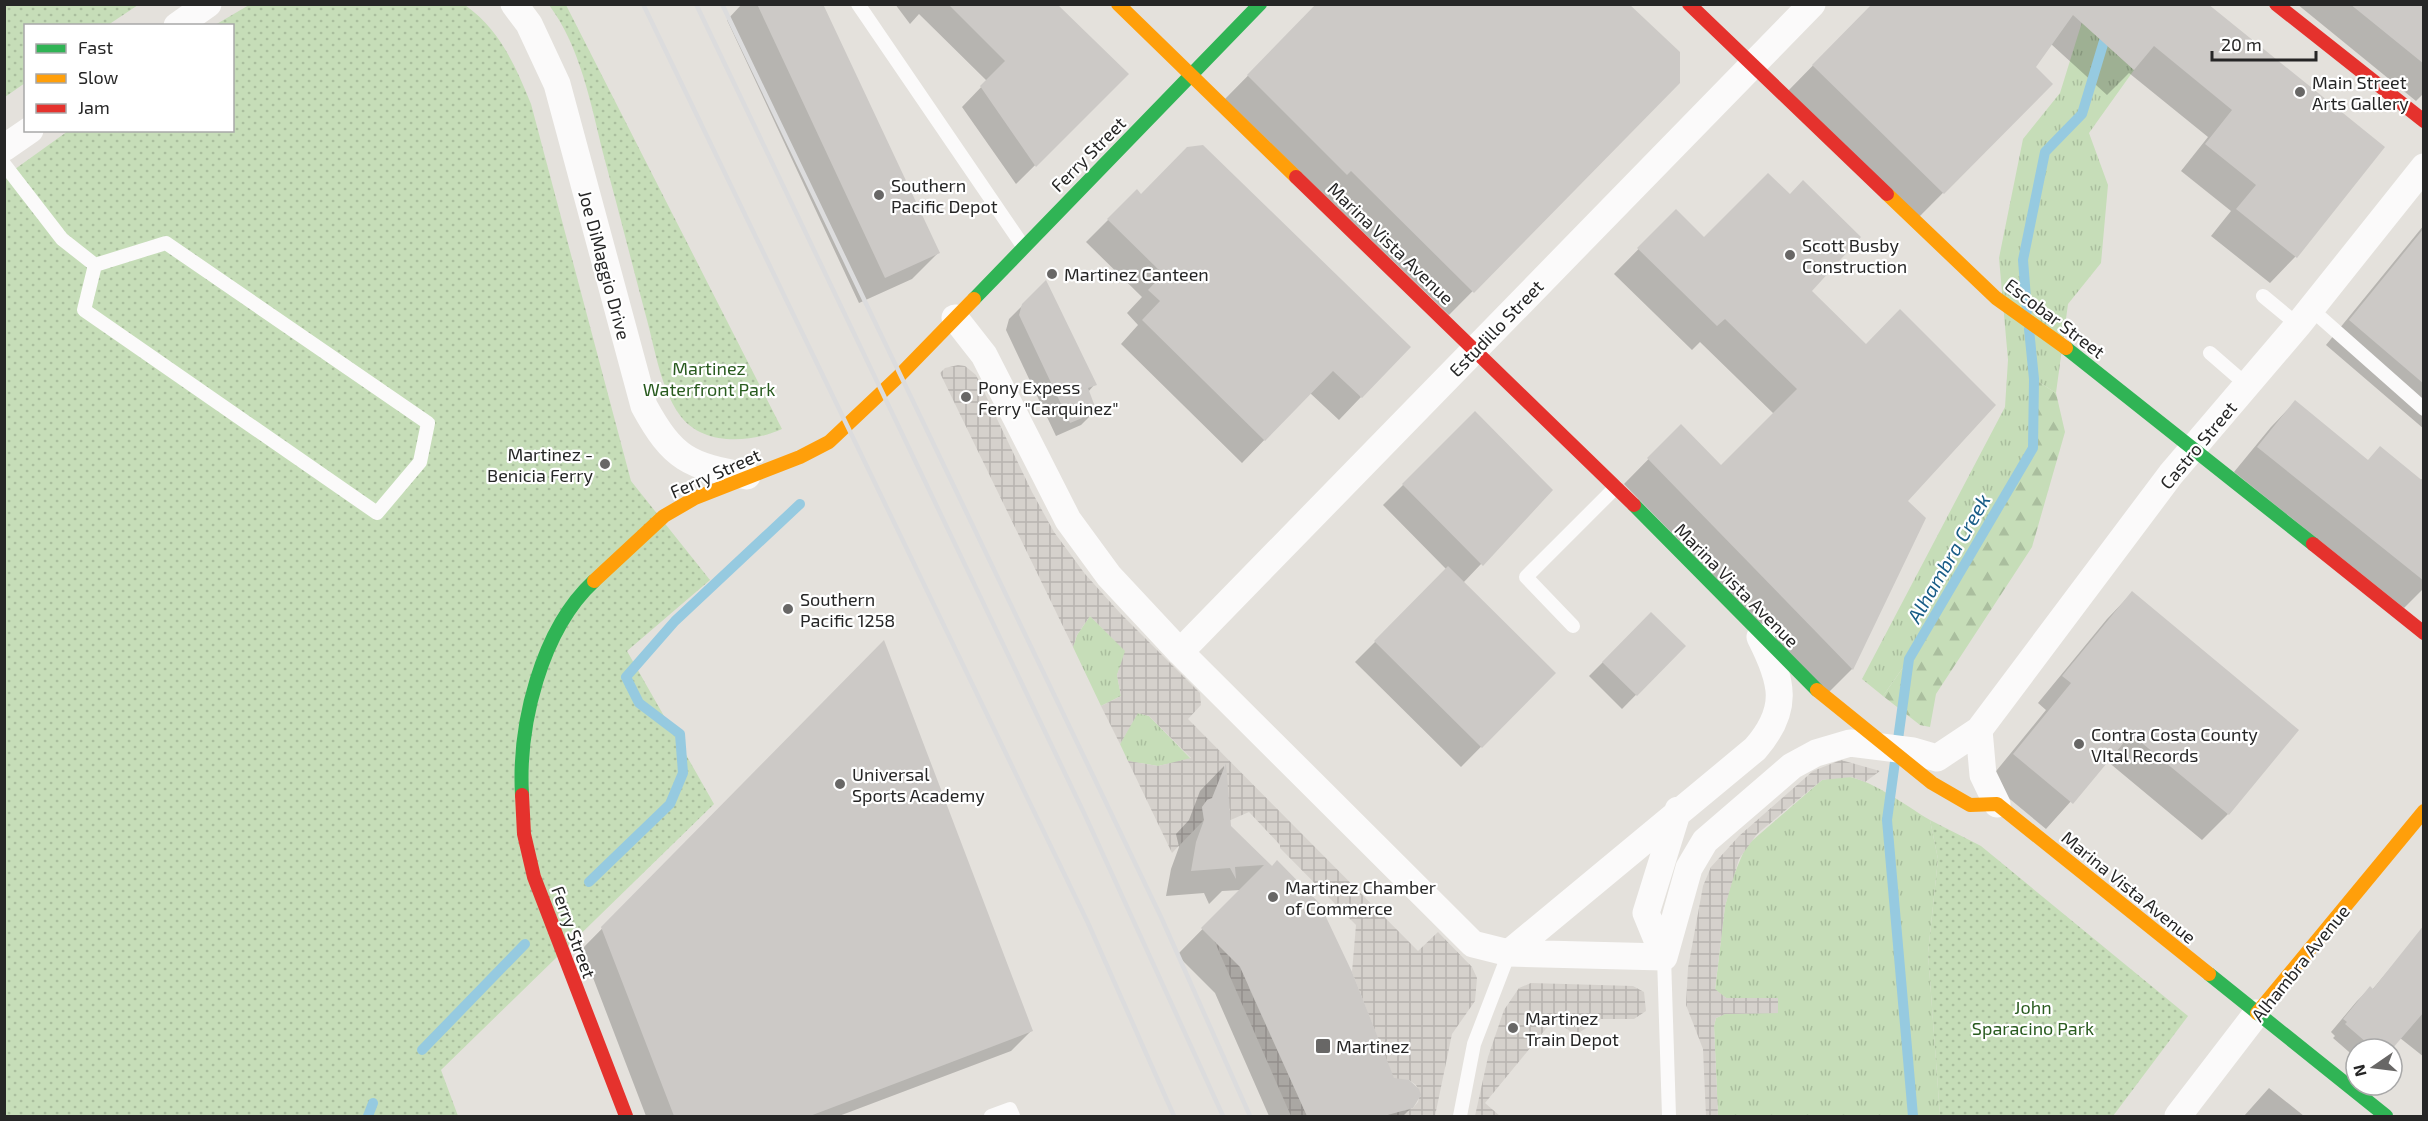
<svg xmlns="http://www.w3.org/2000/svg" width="2428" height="1121" font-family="'Exo 2',sans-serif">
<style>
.grass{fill:url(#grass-tufts)}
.forest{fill:url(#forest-firs)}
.park{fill:url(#park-dots)}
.plaza{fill:url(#plaza-grid)}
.shadow{fill:#0003}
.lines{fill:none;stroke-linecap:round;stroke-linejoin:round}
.stream{stroke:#96cae0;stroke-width:10}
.building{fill:#ccc9c6}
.lane{stroke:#fbfafa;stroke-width:14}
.street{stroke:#fbfafa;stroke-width:27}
.fast{stroke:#30b455;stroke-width:14}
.slow{stroke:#ff9f0a;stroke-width:14}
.jam{stroke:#e5322d;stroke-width:14}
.rail{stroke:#dcdcdd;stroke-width:4.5}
.poi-dot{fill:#686766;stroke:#fff;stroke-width:2}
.labels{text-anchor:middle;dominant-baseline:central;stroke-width:4.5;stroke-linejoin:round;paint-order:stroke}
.poi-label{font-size:18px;fill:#262626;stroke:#fff;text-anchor:start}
.street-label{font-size:18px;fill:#262626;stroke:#fff}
.park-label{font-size:18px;fill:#295b1f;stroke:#fff}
.water-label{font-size:20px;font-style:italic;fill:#195d87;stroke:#fff}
</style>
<defs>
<pattern id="grass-tufts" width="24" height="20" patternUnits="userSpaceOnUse" patternTransform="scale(1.5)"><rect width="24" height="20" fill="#c6ddb8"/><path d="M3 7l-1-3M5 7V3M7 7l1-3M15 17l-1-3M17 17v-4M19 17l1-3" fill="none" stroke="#aabe9e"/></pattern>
<pattern id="forest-firs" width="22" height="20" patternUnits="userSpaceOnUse" patternTransform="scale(1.5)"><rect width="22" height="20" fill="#c6ddb8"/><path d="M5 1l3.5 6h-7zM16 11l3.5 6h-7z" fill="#aabe9e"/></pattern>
<pattern id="park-dots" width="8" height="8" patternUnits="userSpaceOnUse" patternTransform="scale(1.5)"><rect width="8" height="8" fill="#c6ddb8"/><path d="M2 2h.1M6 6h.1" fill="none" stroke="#aabe9e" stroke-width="1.8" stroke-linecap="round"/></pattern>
<pattern id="plaza-grid" width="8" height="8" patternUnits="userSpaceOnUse" patternTransform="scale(1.5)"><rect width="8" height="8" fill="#d5d1cc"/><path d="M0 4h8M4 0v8" fill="none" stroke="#b7b3af"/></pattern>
</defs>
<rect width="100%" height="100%" fill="#e4e1dc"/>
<!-- grass -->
<path class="grass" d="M2082 22 2134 70 2089 133 2108 185 2101 263 2068 304 2056 393 2034 379 2033 448 1909 659 1883 696 1862 679 2005 407 2008 360 1999 258 2023 139 2060 93Z
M1090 616 1126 651 1117 675 1121 696 1101 706 1073 647 1077 635Z
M1137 713 1149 716 1191 759 1158 766 1128 761 1120 744Z
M1842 776C1869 777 1906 806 1930 820L1938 859 1928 953 1940 1116H1718L1714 1026 1716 1018 1725 1014 1778 1013V998H1726L1715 990 1725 906 1733 877 1746 846 1822 780Z"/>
<!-- forest -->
<path class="forest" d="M2034 379 2056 393 2065 432 2032 547 1936 694 1930 727 1920 725 1883 696 1909 659 2033 448Z"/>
<!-- park -->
<path class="park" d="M5 4H138V5L108 25 26 26 25 83 5 97Z
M249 5H465C500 30 515 65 531 104L631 481 710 580 627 651 714 804 441 1070 458 1116H5L4 177 68 131 232 130V26L215 25Z
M549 5H566L782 429C751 443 702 447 679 414 661 388 655 350 647 320 632 264 618 208 603 153 591 104 580 46 549 5Z
M1930 820 1981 846 2188 1016 2113 1116H1940L1928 953 1938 859Z"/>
<!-- plaza -->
<path class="plaza" d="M958 365 965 366 976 375 1032 492 1054 532 1085 574 1120 613 1200 693 1201 705 1188 719 1418 951 1438 932 1472 967 1477 978 1475 1001 1452 1034 1435 1116H1387V1110L1405 1111 1413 1108 1418 1102 1420 1093 1416 1085 1409 1080 1395 1082 1352 972 1356 925 1280 848V845L1249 812 1226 822 1230 809 1209 799 1202 807 1204 820 1172 853 1128 761 1158 766 1191 758 1149 716 1138 713 1120 744 1101 706 1121 696 1117 675 1125 651 1090 616 1077 635 1073 647 940 373 945 368Z
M1841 760 1880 771 1865 782 1852 777 1822 780 1757 834 1739 859 1725 906 1715 989 1726 998H1778V1013L1725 1014 1716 1018 1714 1026 1718 1116H1706L1703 1049 1686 1005 1688 968 1703 886 1711 867 1739 836 1813 771Z
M1214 940 1246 972 1249 988 1307 1116H1291Z
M1531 983 1633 986 1644 992 1646 1011 1634 1019H1601L1575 1035 1554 1019 1485 1103 1500 1116H1475L1488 1057 1504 1010 1519 988Z"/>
<!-- shadow -->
<path class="shadow" d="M742 4H822L938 253 912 279 859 303 727 20Z
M895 4H1055L1127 74 1016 184 962 107 987 81 919 14 910 24Z
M1873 4H2206L2383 147 2295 257 2270 283 2211 236 2231 211 2181 171 2208 137 2129 73 2107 95 2051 44 2034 67 2051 84 1917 219 1787 92Z
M2297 4H2424V93L2416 101Z
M1292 31 1679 83 1449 315 1225 99Z
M1188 148 1361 397 1339 420 1310 393 1242 463 1121 344 1138 325 1127 313 1142 297 1086 242 1137 191 1141 195Z
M1676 211 1704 239 1809 291 1906 501 1852 669 1828 693 1624 484 1681 426 1721 467 1774 414 1700 342 1692 350 1614 274Z
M2424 225V429L2326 345Z
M1046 282 1095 384 1088 392 1095 411 1081 425 1056 436 1006 330 1009 319Z
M2295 402 2367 461 2420 481 2424 477V588L2404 608 2234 472 2271 427Z
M1475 413 1551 490 1463 583 1554 673 1461 767 1355 662 1447 570 1383 505Z
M2132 593 2228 814 2202 840 2107 761 2046 829 1988 781 2046 710 2038 703 2107 619Z
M1651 614 1684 646 1622 709 1589 676Z
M883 643 1031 1031 1011 1051 839 1116H646L582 949Z
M1224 766 1230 827 1323 915 1393 1079 1412 1107 1403 1116H1269L1215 993 1177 955 1241 890 1222 891 1209 904 1204 893 1166 896 1171 869 1179 847 1176 834 1189 820 1200 791Z
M2424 928V1057L2400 1038 2390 1049H2356V1058L2333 1038 2335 1036 2331 1032 2357 1001 2370 988 2372 990Z
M2269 1088 2304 1116H2244Z"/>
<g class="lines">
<!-- stream -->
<path class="stream" d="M2027 311 2023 260 2045 152 2082 114 2104 41
M589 882 670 804 683 773 680 734 639 703 626 677 675 621 800 504
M422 1050 525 944
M368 1116 373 1103
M1913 1116 1887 820 1909 659 2033 448 2034 379 2029 329"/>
</g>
<!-- building -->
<path class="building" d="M757 4H823L940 253 885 278Z
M948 4H1057L1129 74 1036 167 980 86 1005 61Z
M1316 4H1629L1680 52V83L1474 293 1351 171 1347 175 1247 75Z
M1872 4H2208L2385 147 2297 258 2236 209 2256 185 2205 144 2232 110 2154 46 2134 70 2073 15 2036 67 2053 84 1944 194 1812 65Z
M2350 4H2424V64Z
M1203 145 1411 347 1362 398 1333 371 1265 441 1142 320 1160 301 1148 290 1163 274 1107 219 1137 189 1141 194 1187 147Z
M1768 173 1790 194 1803 180 1861 237 1812 291 1866 344 1900 309 1996 405 1908 501 1926 518 1853 670 1647 458 1681 424 1721 465 1797 389 1725 319 1717 326 1637 248 1676 209 1704 237Z
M2424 228V384L2349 320Z
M1046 280 1097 385 1088 388 1097 412 1070 423 1019 315 1022 304Z
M2295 400 2368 460 2380 446 2424 482V581L2257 447Z
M1475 411 1553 490 1483 566 1402 484Z
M1448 566 1556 673 1482 748 1374 641Z
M2132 591 2299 730 2229 815 2131 734 2073 804 2013 754 2071 683 2062 676Z
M1651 612 1686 646 1637 696 1602 662Z
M884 640 1033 1031 810 1116H674L601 927Z
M1226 763 1231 826 1272 866 1277 860 1328 912 1325 915 1352 972 1394 1078 1409 1080 1419 1089 1421 1095 1413 1108 1384 1116H1307L1240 967 1201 928 1264 865 1235 867 1236 879 1230 868 1191 871 1196 842 1204 820 1202 807 1207 800 1212 798Z
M2424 925V1012L2392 1049H2374L2345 1024 2347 1022 2343 1019 2370 986 2373 989Z"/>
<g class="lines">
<!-- lane -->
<path class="lane" d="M858 4 1023 246
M4 164 62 239 95 265
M166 243 428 423 420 462 377 513 84 310 95 265Z
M2263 296 2298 325
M2311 309 2424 409
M2210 353 2248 386
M1573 626 1526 577 1616 487
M1664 957 1669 1116
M991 1116 1010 1109 1013 1116
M1460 1116 1474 1044 1509 953"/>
<!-- street -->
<path class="street" d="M514 4 529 24 557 84 644 406C673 459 689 466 747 476
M177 26 208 4
M4 148 30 130
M955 318 984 355 1068 520 1109 576 1180 652 1473 944 1509 953 1664 957
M1180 652 1812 4
M1997 804 1983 775 1979 730 2171 474 2298 325 2424 167
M1509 953 1755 749C1790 709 1783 682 1760 637
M1664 957 1689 868 1705 841 1792 766 1816 753 1850 743 1913 751 1937 758 1979 730
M1664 957 1646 913 1678 810
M2178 1116 2257 1013"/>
<!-- fast -->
<path class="fast" d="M974 299 1260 4
M2066 348 2313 544
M1634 505 1817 690
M522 795C518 725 541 630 594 581
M2209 974 2386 1116"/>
<!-- slow -->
<path class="slow" d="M1118 4 1296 177
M1887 194 1996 298 2066 348
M594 581 664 516 695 498 800 457 829 442 900 375 974 299
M1817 690 1932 783 1970 805 1997 804 2209 974
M2257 1013 2424 811"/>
<!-- jam -->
<path class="jam" d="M1689 4 1887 194
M2276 4 2424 121
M1296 177 1634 505
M2313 544 2424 633
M522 795 524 834 534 877 626 1116"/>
<!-- rail -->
<path class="rail" d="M643 4 1088 923 1174 1116
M696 4 1084 813 1223 1116
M722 4 1161 917 1250 1116"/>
</g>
<!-- markers -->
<g class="poi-dot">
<circle cx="2300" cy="92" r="6"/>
<circle cx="879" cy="195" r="6"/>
<circle cx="1790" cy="255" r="6"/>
<circle cx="1052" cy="274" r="6"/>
<circle cx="966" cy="397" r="6"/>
<circle cx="605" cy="464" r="6"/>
<circle cx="788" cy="609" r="6"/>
<circle cx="2079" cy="744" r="6"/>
<circle cx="840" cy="784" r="6"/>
<circle cx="1273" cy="897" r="6"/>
<circle cx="1513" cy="1028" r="6"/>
<rect x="1315" y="1038" width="16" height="16" rx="3"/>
</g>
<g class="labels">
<!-- poi labels -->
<g class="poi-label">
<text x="2312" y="82">Main Street<tspan x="2312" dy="21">Arts Gallery</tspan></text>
<text x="891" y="185">Southern<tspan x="891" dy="21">Pacific Depot</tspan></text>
<text x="1802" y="245">Scott Busby<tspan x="1802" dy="21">Construction</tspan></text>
<text x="1064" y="274">Martinez Canteen</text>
<text x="978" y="387">Pony Expess<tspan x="978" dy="21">Ferry "Carquinez"</tspan></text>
<text x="593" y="454" text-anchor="end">Martinez -<tspan x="593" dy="21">Benicia Ferry</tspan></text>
<text x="800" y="599">Southern<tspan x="800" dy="21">Pacific 1258</tspan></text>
<text x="2091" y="734">Contra Costa County<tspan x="2091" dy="21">VItal Records</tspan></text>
<text x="852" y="774">Universal<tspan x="852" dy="21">Sports Academy</tspan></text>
<text x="1285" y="887">Martinez Chamber<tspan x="1285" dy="21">of Commerce</tspan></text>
<text x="1525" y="1018">Martinez<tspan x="1525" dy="21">Train Depot</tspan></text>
<text x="1336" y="1046">Martinez</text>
</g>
<!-- street labels -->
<g class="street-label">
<text transform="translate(1088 154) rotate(-45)">Ferry Street</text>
<text transform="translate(1391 243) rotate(44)">Marina Vista Avenue</text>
<text transform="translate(605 265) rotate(75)">Joe DiMaggio Drive</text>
<text transform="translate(2055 318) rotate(37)">Escobar Street</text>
<text transform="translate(1496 328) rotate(-46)">Estudillo Street</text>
<text transform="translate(2198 445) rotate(-50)">Castro Street</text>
<text transform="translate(715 473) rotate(-24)">Ferry Street</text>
<text transform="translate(1737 585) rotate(45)">Marina Vista Avenue</text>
<text transform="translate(2129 887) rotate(39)">Marina Vista Avenue</text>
<text transform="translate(574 932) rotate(70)">Ferry Street</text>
<text transform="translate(2300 963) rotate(-51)">Alhambra Avenue</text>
</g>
<!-- park labels -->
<g class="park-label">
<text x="709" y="368">Martinez<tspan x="709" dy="21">Waterfront Park</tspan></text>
<text x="2033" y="1007">John<tspan x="2033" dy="21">Sparacino Park</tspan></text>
</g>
<!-- water labels -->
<g class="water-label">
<text transform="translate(1948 558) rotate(-60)">Alhambra Creek</text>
</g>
</g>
<!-- border -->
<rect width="2428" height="1121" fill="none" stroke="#262626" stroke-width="12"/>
<!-- legend -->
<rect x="24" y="24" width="210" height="108" fill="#ffffff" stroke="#a8a8a8" stroke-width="1.5"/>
<rect x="36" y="44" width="30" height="9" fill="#30b455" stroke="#a8a8a8" stroke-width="1.5"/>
<text x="78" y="54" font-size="18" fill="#262626">Fast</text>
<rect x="36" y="74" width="30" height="9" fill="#ff9f0a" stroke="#a8a8a8" stroke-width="1.5"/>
<text x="78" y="84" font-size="18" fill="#262626">Slow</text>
<rect x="36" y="104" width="30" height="9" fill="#e5322d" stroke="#a8a8a8" stroke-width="1.5"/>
<text x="78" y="114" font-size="18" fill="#262626">Jam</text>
<!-- north arrow -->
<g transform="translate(2374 1067) rotate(256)"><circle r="28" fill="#ffffff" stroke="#a8a8a8" stroke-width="1.5"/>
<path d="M0-4.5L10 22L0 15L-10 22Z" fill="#686766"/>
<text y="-9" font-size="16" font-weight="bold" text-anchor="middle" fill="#262626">N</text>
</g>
<!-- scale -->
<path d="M2212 51v9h104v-9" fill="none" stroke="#262626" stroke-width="3"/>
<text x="2221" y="51" font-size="18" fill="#262626" stroke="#ffffff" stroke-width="4.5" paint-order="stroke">20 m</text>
</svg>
